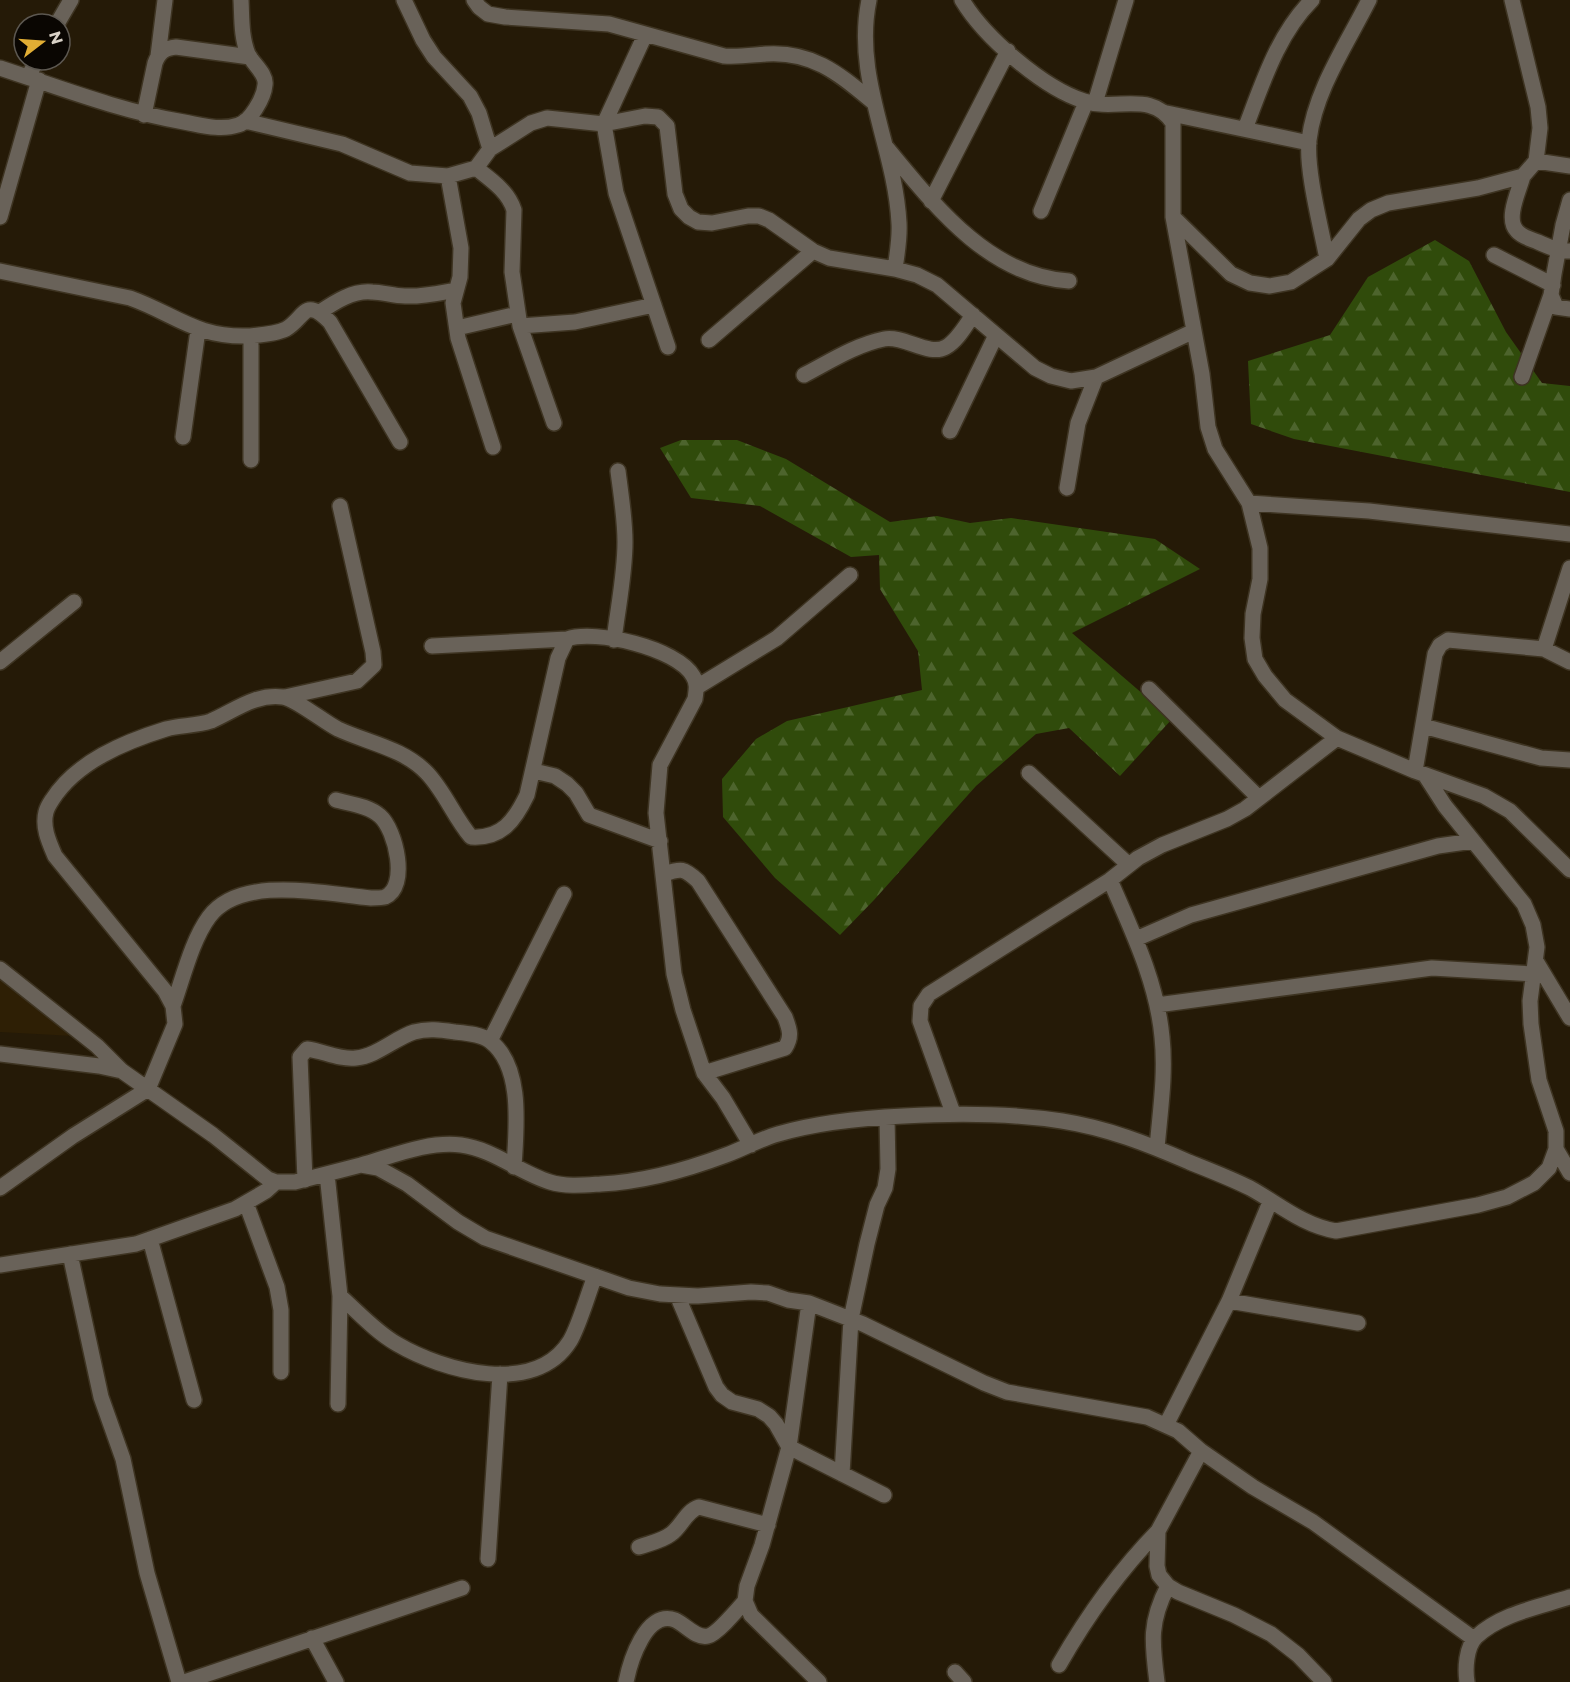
<svg xmlns="http://www.w3.org/2000/svg" width="1570" height="1682" font-family="Montserrat,sans-serif">
<style>
.built{fill:#2e1f05}
.forest{fill:url(#forest-firs)}
.lines{fill:none;stroke-linecap:round;stroke-linejoin:round}
.minor-casing{stroke:#3e3422;stroke-width:18}
.minor{stroke:#696259;stroke-width:15}
</style>
<defs>
<pattern id="forest-firs" width="22" height="20" patternUnits="userSpaceOnUse" patternTransform="scale(1.5)"><rect width="22" height="20" fill="#304b0b"/><path d="M5 1l3.5 6h-7zM16 11l3.5 6h-7z" fill="#4d642d"/></pattern>
</defs>
<rect width="100%" height="100%" fill="#251a07"/>
<!-- built -->
<path class="built" d="M0 977 73 1036 0 1032Z"/>
<!-- forest -->
<path class="forest" d="M1435 240 1469 261 1506 332 1542 383 1570 386V492L1294 439 1251 424 1248 361 1330 335 1368 277Z
M681 440H737L786 459 890 522 937 516 970 523 1011 518 1155 539 1200 569 1072 633 1172 719 1120 776 1069 728 1036 734 976 786 874 900 840 935 775 878 723 817 722 779 756 739 787 721 922 690 918 651 880 589 879 555 851 557 760 506 691 498 660 448Z"/>
<g class="lines">
<defs>
<path id="minor" d="M404 0 423 40 434 57 470 96 479 113 490 149
M474 0 479 7 488 14 505 17 609 24 724 56C739 57 752 55 766 54 813 51 839 74 873 102
M869 0C853 78 895 146 899 223 900 238 897 254 895 269
M962 0C984 37 1043 88 1084 101 1117 112 1151 90 1173 123V217L1202 374 1208 427 1215 449 1249 503 1260 548V579L1253 614 1252 638 1255 659 1265 676 1285 700 1337 738 1415 771 1484 796 1510 811 1570 870
M57 24 71 0
M645 35 604 124 616 193 668 347
M158 56 165 0
M0 68C61 88 120 111 184 122 201 125 220 131 238 125 250 122 264 98 265 85 267 74 253 64 248 54 241 37 242 18 241 0
M28 77 37 60
M1095 103 1126 0
M1167 113 1309 143
M144 115 155 63C159 52 165 48 176 47L250 57
M245 121 342 144 410 173 448 176 476 168 490 149 531 123 547 118 604 124 645 116 658 117 667 126 675 194 681 209 689 217 698 222 712 223 748 216H759L769 220 813 251 829 258 895 269 917 275 937 285 1035 368 1051 376 1071 381 1096 377 1194 331
M1245 129C1262 85 1277 35 1312 0
M887 148C935 206 989 276 1069 281
M1536 161 1570 166
M476 168C491 180 508 191 514 210L512 272 520 326 554 423
M448 176 461 248 460 277 453 303 458 338 493 447
M1523 176C1519 191 1505 219 1517 231 1522 237 1531 239 1538 242 1549 247 1558 251 1570 251
M1570 200 1563 225 1554 274 1551 295 1556 307 1570 309
M931 201 1008 51
M1041 211 1086 102
M0 217 39 80
M1173 217 1231 274 1250 283 1270 286 1291 282 1327 259 1359 219 1371 210 1388 203 1478 188 1523 176 1536 161 1540 128 1538 107 1512 0
M1494 255 1553 285
M1327 259C1321 227 1306 171 1309 140 1315 90 1347 44 1369 0
M0 271 130 298C175 314 196 338 249 336 260 335 276 334 286 329 305 318 304 296 330 322L400 442
M320 312C335 302 353 290 372 292 383 292 393 296 405 296 422 297 439 293 456 290
M520 326 575 322 654 305
M457 328 517 314
M251 336V460
M709 340 813 251
M804 375C829 362 855 345 884 339 904 335 929 357 946 347 957 341 966 325 973 315
M1522 377 1551 295
M950 431 996 335
M183 437 198 330
M1067 488 1078 423 1096 377
M1249 503 1369 511 1570 534
M614 640C618 607 625 574 625 542 625 518 621 495 618 471
M432 646 567 639
M1544 649 1570 568
M0 662 74 602
M697 687 777 638 850 575
M1149 689 1259 798
M285 697 357 681 374 665 373 652 340 506
M1423 726 1541 758 1570 760
M534 771 555 776 567 784 576 793 589 815 660 841
M1415 771 1435 654 1440 645 1448 640 1544 649 1570 662
M1029 773 1129 865
M664 874C681 868 684 868 698 881L785 1017C790 1030 792 1037 785 1048L704 1073
M1110 880C1132 931 1157 982 1162 1037 1166 1074 1160 1112 1157 1148
M1136 939 1191 915 1438 846 1473 841
M1536 961 1570 1018
M0 969 97 1046 122 1071 213 1135 268 1179 276 1182H295L361 1165 378 1168 407 1184 458 1222 485 1238 629 1288 660 1294 698 1296 751 1292 768 1293 788 1300 809 1303 863 1324 984 1383 1007 1392 1147 1417 1178 1431 1201 1451 1253 1487 1313 1522 1474 1639
M1157 1005 1432 968 1534 974
M173 1006C183 978 192 940 209 917 241 874 325 894 371 898 375 898 382 898 385 897 409 887 396 830 380 816 369 806 351 804 336 800
M490 1041 564 894
M0 1054 99 1066 122 1071
M953 1113 920 1021 921 1006 929 994 1110 880 1138 858 1162 845 1227 819 1245 809 1337 738
M1556 1149 1570 1173
M361 1165C393 1156 427 1141 461 1145 493 1149 520 1173 550 1182 566 1187 585 1185 601 1184 643 1182 686 1170 726 1155 743 1149 760 1139 778 1134 819 1122 861 1118 904 1116 957 1113 1010 1113 1062 1121 1107 1128 1148 1144 1189 1162 1209 1170 1230 1178 1250 1188 1279 1204 1302 1225 1336 1231L1478 1205 1507 1197 1534 1183 1549 1168 1556 1149V1131L1539 1080 1531 1024 1530 1001 1537 947 1533 925 1524 904 1445 806 1425 775
M327 1174 340 1296 338 1404
M305 1180 300 1057 307 1049C323 1051 340 1060 356 1058 377 1056 395 1038 414 1032 428 1028 441 1030 455 1032 466 1033 481 1034 490 1041 524 1067 516 1130 514 1167
M0 1188 73 1136 148 1089 175 1024 173 1006 165 991 55 856C49 842 42 827 46 812 47 808 50 803 52 800 76 762 124 742 166 729 180 725 196 726 211 721 234 711 256 693 283 697 296 699 324 722 338 729 368 743 403 748 427 773 445 792 454 817 471 837 502 839 515 820 527 795L558 658 567 639C595 629 677 648 693 676 698 684 696 691 695 699L660 765 656 813 674 974 683 1010 704 1073 723 1098 751 1145
M246 1203 277 1287 281 1310V1372
M150 1239 194 1400
M70 1254 101 1397 123 1459 147 1573 179 1682
M0 1265 136 1244 235 1209 266 1191 276 1182
M677 1295 716 1387 722 1395 732 1402 758 1409 769 1416 776 1424 789 1447 884 1495
M340 1296C358 1312 376 1332 397 1344 443 1371 535 1397 570 1341 579 1326 588 1294 595 1276
M1229 1301 1358 1323
M809 1303 789 1447 762 1545 747 1586 745 1601 751 1615 819 1682
M1166 1425 1229 1301 1270 1202
M1201 1451 1158 1531 1157 1566 1159 1575 1168 1586 1178 1592 1234 1615 1271 1634 1298 1655 1324 1682
M842 1474 851 1319 867 1244 877 1205 885 1188 888 1169 887 1117
M639 1547C650 1543 662 1541 671 1534 682 1526 686 1511 699 1507L768 1525
M488 1559 500 1374
M312 1638 336 1682
M1059 1665C1087 1616 1118 1572 1158 1531
M955 1672 964 1682
M184 1682 462 1588
M626 1682C630 1662 646 1609 675 1620 685 1624 696 1639 708 1636 717 1634 738 1609 745 1601
M1157 1682C1152 1643 1149 1622 1168 1586
M1467 1682C1465 1669 1466 1647 1476 1637 1500 1614 1539 1607 1570 1597"/>
</defs>
<!-- minor casing -->
<use href="#minor" class="minor-casing"/>
<!-- minor -->
<use href="#minor" class="minor"/>
</g>
<!-- north arrow -->
<g transform="translate(42 42) rotate(73)"><circle r="28" fill="#0a0602" stroke="#5d5851" stroke-width="1.5"/>
<path d="M0-4.5L10 22L0 15L-10 22Z" fill="#e2ae34"/>
<text y="-9" font-size="16" font-weight="bold" text-anchor="middle" fill="#dad2c7">N</text>
</g>
</svg>
